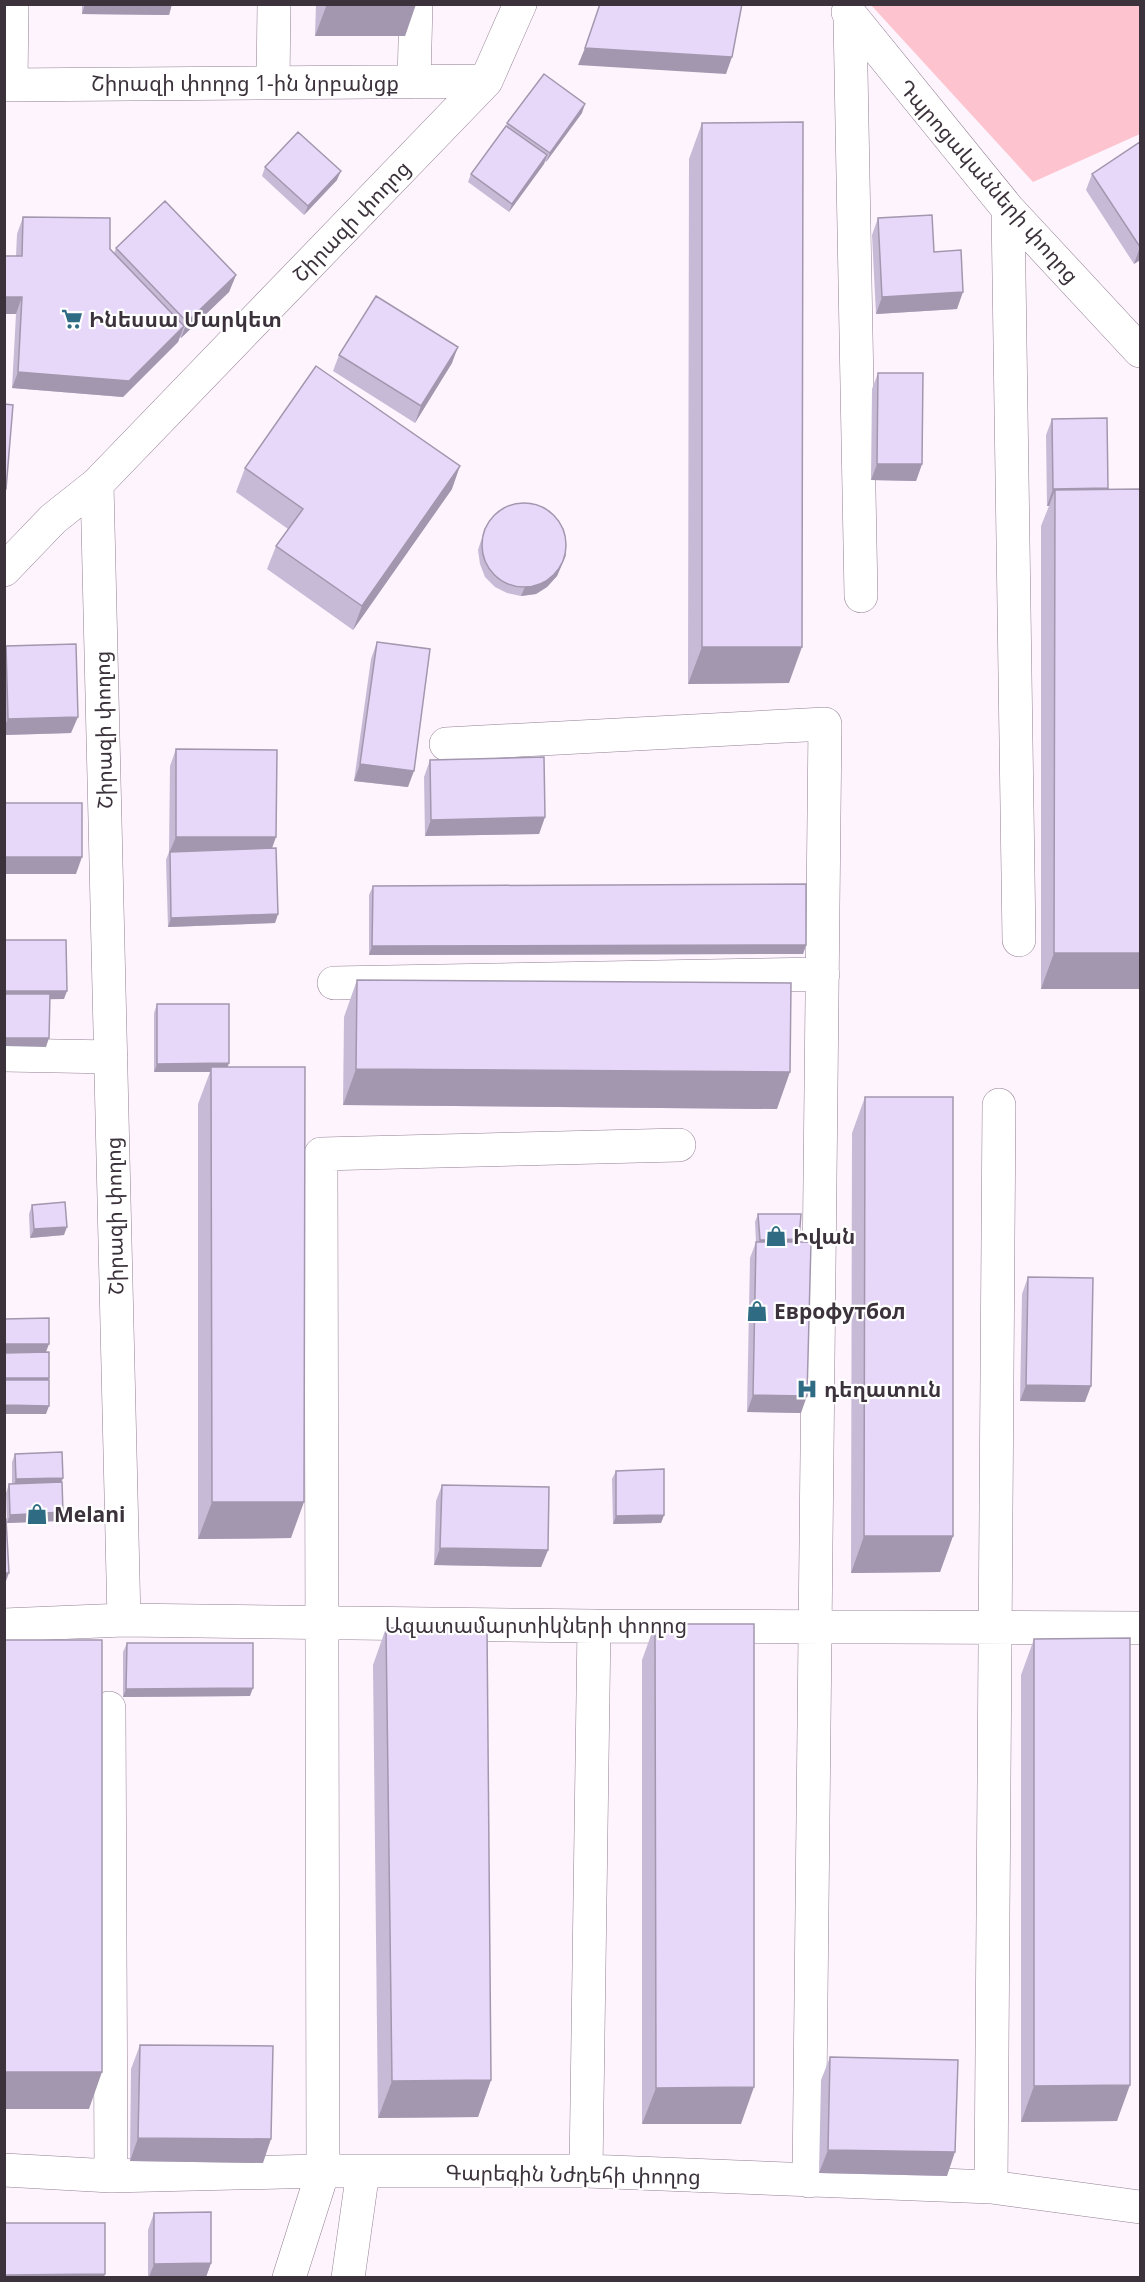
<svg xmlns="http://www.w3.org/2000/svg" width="1145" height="2282" font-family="'Open Sans','Noto Sans Armenian',sans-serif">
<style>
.green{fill:#fdc4cf}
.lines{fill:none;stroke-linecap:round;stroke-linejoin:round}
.minor-casing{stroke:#937f93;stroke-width:34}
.minor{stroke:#fff;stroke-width:33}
.wall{fill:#c7bad6}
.shaded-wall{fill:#a297ae}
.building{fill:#e7d8f9;stroke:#a297ae;stroke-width:1.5}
.labels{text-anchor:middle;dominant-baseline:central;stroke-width:4.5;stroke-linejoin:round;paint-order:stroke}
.street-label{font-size:21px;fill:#3b323b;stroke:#fff}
.poi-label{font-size:21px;font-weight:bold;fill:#3b323b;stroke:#fff;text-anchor:start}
</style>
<rect width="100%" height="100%" fill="#fdf4fd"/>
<!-- green -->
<path class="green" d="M871 5H1140V134L1033 182Z"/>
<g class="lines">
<defs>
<path id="minor" d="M848 12 1008 209 1140 351
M850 18 861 596
M414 82 416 4
M273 83 274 4
M4 85 486 81
M11 85 12 4
M1008 209 1019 940
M97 484 124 1620
M4 570 53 519 97 484 486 81 520 4
M446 744 825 724 809 2181
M334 983 823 974
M4 1055 111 1057
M4 1625 124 1620 594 1626 1140 1628
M109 1708 111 2176
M4 2170 111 2176 323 2171H586L991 2187 1140 2207
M586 2171 594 1626
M991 2187 999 1105
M289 2278 323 2171 321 1154 679 1145
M348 2278 363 2171"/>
</defs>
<!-- minor casing -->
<use href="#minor" class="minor-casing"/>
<!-- minor -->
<use href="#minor" class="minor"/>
</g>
<!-- wall -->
<path class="wall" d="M82 4H172L169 15 82 14Z
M316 4H416L405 36H315Z
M582 113 546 162 545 161 544 164 509 212 468 182 471 174 506 126 507 123Z
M702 123 789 683 688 684 689 159Z
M1140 142V260L1134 264 1086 190 1092 174Z
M265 167 337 180 304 215 262 176Z
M23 217 110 249 114 253 116 248 236 275 229 292 181 338 180 337 178 342 123 397 12 388 16 314H4V256H16L17 234Z
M878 218 934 252 957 309 876 314 872 235Z
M339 355 452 363 415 423 333 371Z
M878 373 922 464 916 481 871 480 872 389Z
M1052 419 1108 488 1140 989H1041V526L1049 506H1047L1046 435Z
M245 468 452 489 353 630 267 569 276 546 288 529 236 492Z
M485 528 566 555 557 576 547 587 536 594 521 596 507 593 495 587 485 577 480 564 478 550Z
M377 642 408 787 354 781 371 659Z
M6 646 71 733 4 735V650Z
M176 749 272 848 278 914 275 923 168 927 166 860 169 852 170 766Z
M430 760 545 817 539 834 425 836 424 777Z
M373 886 806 945 803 954 369 955V895Z
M357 980 777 1109 343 1105 344 1017Z
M157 1004 228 1067 291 1538 198 1539V1104L210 1072H154V1013Z
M865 1097 953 1536 940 1572 851 1573 852 1133Z
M32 1205 64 1235 30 1238 29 1214Z
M758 1214 799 1239 798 1242 801 1413 747 1412 750 1258 756 1242 755 1222Z
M1028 1277 1085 1402 1020 1401 1022 1294Z
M5 1319 46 1352 49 1378 46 1414H4Z
M15 1454 61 1482 60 1521 7 1523 6 1493 9 1484H12V1462Z
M616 1471 664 1515 661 1523 613 1524 612 1479Z
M442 1485 548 1550 541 1567 434 1565 436 1501Z
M655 1624 741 2124H642V1660Z
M386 1628 491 2080 478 2117 378 2118 373 1665Z
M1034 1639 1117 2121 1021 2122V1675Z
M127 1643 250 1696 123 1697V1652Z
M140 2045 263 2163 130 2161 131 2069Z
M830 2057 947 2176 819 2173 821 2080Z
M154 2213 211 2263 206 2277H148V2230Z"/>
<!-- shaded-wall -->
<path class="shaded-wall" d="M85 4H172L169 15 82 14Z
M327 4H416L405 36H315Z
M585 48 732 57 726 74 578 65Z
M585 104 582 113 546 162 550 153Z
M547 155 544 164 509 212 512 204Z
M341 171 337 180 304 215 308 206Z
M1140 247V260L1134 264Z
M236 275 229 292 181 338 187 322Z
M963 292 957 309 876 314 882 297Z
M4 297H22L16 314H4Z
M184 326 178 342 123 397 12 388 18 372Z
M458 347 452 363 415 423 421 406Z
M877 464H922L916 481 871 480Z
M460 466 452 489 353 630 362 606Z
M1108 488 1102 505 1055 490 1049 506H1047L1053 489Z
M566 555 557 576 547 587 536 594 521 596 525 587Z
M702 647H802L789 683 688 684Z
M78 717 71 733 4 735V727L8 719Z
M360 764 414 771 408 787 354 781Z
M545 817 539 834 425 836 431 820Z
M176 837H276L270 854 169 853Z
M4 857H82L76 874H4Z
M278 914 275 923 168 927 171 918Z
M806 945 803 954 369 955 372 946Z
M1054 953H1140V989H1041Z
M4 991H67L64 999 4 1000Z
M4 1038H49L46 1047 4 1046Z
M229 1063 226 1072 211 1067 210 1072H154L157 1064Z
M356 1069 790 1072 777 1109 343 1105Z
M67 1227 64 1235 30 1238 34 1229Z
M799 1239 796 1248 757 1249 760 1240Z
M5 1344H49L46 1352 4 1353Z
M5 1378H49L46 1387 4 1380Z
M1026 1385 1091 1386 1085 1402 1020 1401Z
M753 1395 807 1396 801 1413 747 1412Z
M5 1405 49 1406 46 1414H4Z
M63 1478 60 1486 13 1488 16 1479Z
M212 1502H304L291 1538 198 1539Z
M63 1512 60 1521 7 1523 10 1515Z
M664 1515 661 1523 613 1524 616 1516Z
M864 1536H953L940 1572 851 1573Z
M440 1548 548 1550 541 1567 434 1565Z
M4 1573H9L6 1581 4 1582Z
M253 1688 250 1696 123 1697 126 1689Z
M4 2072H102L89 2109H4Z
M491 2080 478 2117 378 2118 392 2081Z
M1130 2085 1117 2121 1021 2122 1034 2086Z
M754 2087 741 2124H642L656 2088Z
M138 2138 271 2139 263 2163 130 2161Z
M828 2150 955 2152 947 2176 819 2173Z
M211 2263 206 2277H149L154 2264Z
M105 2274 104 2277H4V2275Z"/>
<!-- building -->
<path class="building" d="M600 4H742L732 57 585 48Z
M544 74 585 104 550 153 507 123Z
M803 122 802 647H702V123Z
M506 126 547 155 512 204 471 174Z
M298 132 341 171 308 206 265 167Z
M1140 142V247L1092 174Z
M165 201 236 275 187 322 116 248Z
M932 215 934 252 961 250 963 292 882 297 878 218Z
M23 217 110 218V249L184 326 129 381 18 372 22 297H4V256H22Z
M376 296 458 347 421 406 339 355Z
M316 366 460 466 362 606 276 546 303 509 245 468Z
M878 373H923L922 464H877Z
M4 404 13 405 6 489 4 490Z
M1107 418 1108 488 1053 489 1052 419Z
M1140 489V953H1054L1055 490Z
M482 545a42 42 0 1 1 84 0a42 42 0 1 1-84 0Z
M377 642 430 649 414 771 360 764Z
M76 644 78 717 8 719 6 646Z
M176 749 277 750 276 837H176Z
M544 757 545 817 431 820 430 760Z
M4 803H82V857H4Z
M276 848 278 914 171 918 170 852Z
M806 884V945L372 946 373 886Z
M4 940H66L67 991H4Z
M357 980 791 983 790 1072 356 1069Z
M4 994H50L49 1038H4Z
M157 1004H229V1063L157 1064Z
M211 1067H305L304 1502H212Z
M865 1097H953V1536H864Z
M65 1202 67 1227 34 1229 32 1205Z
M758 1214H801L799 1239 760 1240Z
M756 1242H811L807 1396 753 1395Z
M1028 1277 1093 1278 1091 1386 1026 1385Z
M49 1318V1344H5V1319Z
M49 1352V1378H5V1353Z
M5 1380H49V1406L5 1405Z
M62 1452 63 1478 16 1479 15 1454Z
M664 1469V1515L616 1516V1471Z
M62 1482 63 1512 10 1515 9 1484Z
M442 1485 549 1487 548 1550 440 1548Z
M4 1519H6L9 1573H4Z
M655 1624H754V2087L656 2088Z
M487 1627 491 2080 392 2081 386 1628Z
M1130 1638V2085L1034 2086V1639Z
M4 1640H102V2072H4Z
M127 1643H253V1688L126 1689Z
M140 2045 273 2046 271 2139 138 2138Z
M830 2057 958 2060 955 2152 828 2150Z
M211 2212V2263L154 2264V2213Z
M4 2223H105V2274L4 2275Z"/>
<!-- icons -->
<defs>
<symbol id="supermarket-bare" viewBox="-9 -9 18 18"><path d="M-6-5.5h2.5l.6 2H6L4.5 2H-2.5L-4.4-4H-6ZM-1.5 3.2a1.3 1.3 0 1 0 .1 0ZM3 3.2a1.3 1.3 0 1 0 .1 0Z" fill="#2f6b83" stroke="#fff" stroke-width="2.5" paint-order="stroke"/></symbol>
<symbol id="shop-bare" viewBox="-9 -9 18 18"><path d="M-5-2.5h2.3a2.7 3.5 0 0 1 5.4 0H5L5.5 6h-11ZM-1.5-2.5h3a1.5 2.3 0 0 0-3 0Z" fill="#2f6b83" stroke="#fff" stroke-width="2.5" paint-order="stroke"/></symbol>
<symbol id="hospital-bare" viewBox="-9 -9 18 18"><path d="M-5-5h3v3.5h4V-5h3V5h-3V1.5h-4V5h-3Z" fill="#2f6b83" stroke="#fff" stroke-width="2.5" paint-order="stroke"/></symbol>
</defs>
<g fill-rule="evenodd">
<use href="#supermarket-bare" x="57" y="304" width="30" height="30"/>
<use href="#shop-bare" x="761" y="1221" width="30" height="30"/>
<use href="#shop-bare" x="742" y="1296" width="30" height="30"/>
<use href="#hospital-bare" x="792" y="1374" width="30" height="30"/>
<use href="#shop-bare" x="22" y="1499" width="30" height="30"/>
</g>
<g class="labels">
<!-- street labels -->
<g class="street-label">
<text x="245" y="83">Շիրազի փողոց 1-ին նրբանցք</text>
<text transform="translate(989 181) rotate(49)">Դպրոցականների փողոց</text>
<text transform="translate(351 221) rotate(-46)">Շիրազի փողոց</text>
<text transform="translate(103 730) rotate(-91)">Շիրազի փողոց</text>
<text transform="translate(114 1216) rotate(-91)">Շիրազի փողոց</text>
<text x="536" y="1625">Ազատամարտիկների փողոց</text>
<text transform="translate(573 2174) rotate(1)">Գարեգին Նժդեհի փողոց</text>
</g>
<!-- poi labels -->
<g class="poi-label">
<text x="89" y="319">Ինեսսա Մարկետ</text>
<text x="793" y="1236">Իվան</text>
<text x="774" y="1311">Еврофутбол</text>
<text x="824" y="1389">դեղատուն</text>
<text x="54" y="1514">Melani</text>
</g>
</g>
<!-- border -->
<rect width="1145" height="2282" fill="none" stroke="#3b323b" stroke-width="12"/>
</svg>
